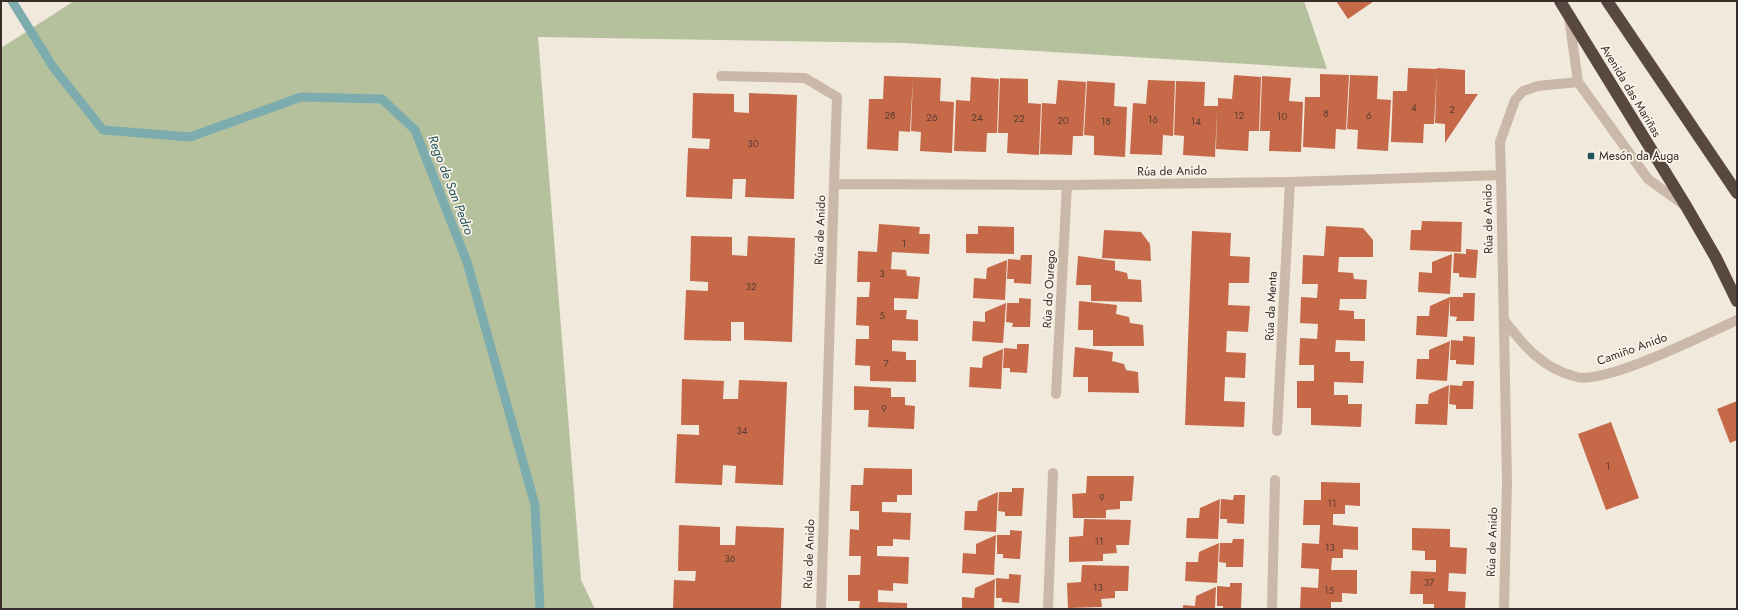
<svg xmlns="http://www.w3.org/2000/svg" width="1738" height="610" font-family="Jost,sans-serif">
<style>
.green{fill:#b5c19d}
.lines{fill:none;stroke-linecap:round;stroke-linejoin:round}
.stream{stroke:#7dacaf;stroke-width:9}
.building{fill:#c56949}
.street{stroke:#cab9a9;stroke-width:10}
.highway{stroke:#584840;stroke-width:12}
.poi-dot{fill:#1f5459;stroke:#faf3ea;stroke-width:1.5}
.labels{text-anchor:middle;dominant-baseline:central;stroke-width:3.5;stroke-linejoin:round;paint-order:stroke}
.number-label{font-size:10px;fill:#5b3d31}
.street-label{font-size:12px;fill:#382e29;stroke:#faf3ea}
.poi-label{font-size:12px;fill:#382e29;stroke:#faf3ea;text-anchor:start}
.water-label{font-size:13px;font-style:italic;fill:#1f5459;stroke:#faf3ea}
</style>
<rect width="100%" height="100%" fill="#f2e9dd"/>
<!-- green -->
<path class="green" d="M74 1H1304L1327 69 905 43 538 37 581 580 595 609H1V48Z"/>
<g class="lines">
<!-- stream -->
<path class="stream" d="M12 1 53 67 103 130 190 137 301 97 382 99 415 130 467 262 535 505 540 609"/>
</g>
<!-- building -->
<path class="building" d="M1336 1H1374L1348 19Z
M1408 68 1437 69 1434 124H1424L1423 143 1391 142 1393 91H1407Z
M1437 68 1465 70V94H1478L1445 143V124L1435 123Z
M1320 74 1349 75 1346 130 1336 129 1335 149 1303 147 1305 97H1320Z
M1234 75 1261 77 1259 131H1249L1248 151 1216 149 1217 109 1215 157 1183 155 1184 136 1174 135 1176 81 1205 82 1204 106H1218V98L1232 99Z
M1350 75 1378 76 1377 99 1391 100 1388 151 1357 149 1358 130 1347 129Z
M884 76 913 77 910 132 899 131 898 151 867 149 869 99H883Z
M1262 76 1291 78 1289 101 1303 102 1301 152 1269 151 1270 131H1260Z
M913 77 941 78 940 101 954 102 952 153 920 151 921 132 911 131Z
M971 77 999 79 997 133H987L986 152 954 151 956 100 970 101Z
M1000 78 1028 79V103L1041 104 1039 155 1007 153 1008 133H998Z
M1058 80 1086 82 1083 136H1073L1072 155 1040 154 1042 103 1056 104Z
M1148 80 1175 81 1173 136 1163 135 1162 155 1130 154 1133 103 1146 104Z
M1087 81 1115 83 1114 106 1127 107 1125 157 1094 155V136L1084 135Z
M693 93 734 94V112L749 113V93L797 95 794 199 745 197 746 179H733L732 199 686 197 688 148 709 149 710 139 692 138Z
M1422 221 1462 222 1461 252 1410 250 1411 230H1421Z
M879 224 920 227 919 234H930L929 254 892 252 891 269 906 270 907 276 920 277 918 299 894 298V310H907L906 319 918 320V341L892 340V351L906 352V360H916V382L870 381V366L855 365 856 339H869V326L856 325 857 297H869L870 282H857L858 251 877 252Z
M978 226 1014 227V254L966 253V234H978Z
M1326 226 1363 228 1373 240V257H1339L1338 272 1353 273 1354 279 1367 280 1366 299H1340L1339 310 1354 311V319H1365V341L1336 340 1335 352H1350V361H1364L1363 383 1334 382V395H1348V404H1362L1361 427 1311 425V408H1297V381H1314V365H1299L1300 338 1317 339 1318 324 1300 323 1301 297 1317 298 1318 284H1302L1303 255 1324 256Z
M1104 230 1141 232 1150 244 1151 261 1102 258Z
M1192 231 1231 233 1230 256 1250 257 1249 283H1229L1228 305 1250 306 1248 332 1227 331 1226 352 1246 353 1245 378 1225 377 1224 401 1245 402 1244 427 1185 425Z
M691 236 732 237V255L747 256 748 236 795 238 792 342 744 340V322H731V341L684 340 686 290 708 291V282L690 281Z
M1466 249 1478 250 1476 278 1459 277V273H1453L1454 253 1466 254Z
M1452 254 1450 294 1418 292 1419 272 1432 273V262Z
M1021 255H1032L1031 284 1014 283V279H1007L1008 259 1020 260Z
M1078 256 1115 261V270L1127 273 1128 279 1141 280 1142 302 1091 301V285H1076Z
M1007 260 1005 300 973 298 974 278 986 279 987 268Z
M1463 293H1475L1474 321H1456L1457 317 1450 316V297H1463Z
M1450 297 1447 337 1416 335 1417 316H1429L1430 306Z
M1019 298 1031 299 1030 327H1012L1013 323 1006 322 1007 303H1019Z
M1079 301 1117 305 1116 314 1129 317 1130 323 1143 325 1144 346H1093V330H1078Z
M1006 303 1003 343 972 341 973 321 985 322V312Z
M1463 336 1475 337 1474 365 1456 364V360H1450L1451 340 1463 341Z
M1450 341 1447 381 1416 379 1417 359H1429V350Z
M1017 344H1029L1027 373 1010 372V368H1003L1004 348 1017 349Z
M1075 347 1113 352 1112 361 1124 364 1126 370 1138 372 1139 393 1088 392V377H1073Z
M1003 349 1001 389 969 387 970 367 982 368 983 357Z
M682 379 724 381 723 399H738L739 380 787 382 783 485 735 483 736 466 723 465 722 485 675 483 677 434 699 435V425H681Z
M1463 381H1474L1473 409H1456V405L1449 404 1450 385 1462 386Z
M1449 385 1447 425 1415 424 1416 404H1428L1429 394Z
M854 386 891 388V397H905V405L915 406 914 429 868 427 869 410H854Z
M1737 401V440L1730 443 1717 409Z
M1611 422 1639 498 1606 510 1578 434Z
M864 468 912 469V495H897V502H882V512L911 513 910 540 893 539V546H877V556L909 557 908 584 893 583V591L878 590V602L907 603V609H859L860 601H848V575H860L861 556H849L850 529 859 530V511H850L851 485H863Z
M1087 476H1134L1132 501H1120V509L1106 510V518H1073L1072 494 1086 493Z
M1321 482 1360 483V506L1345 505V514H1333V525L1358 527V550L1343 549V558H1332L1331 570H1357V594L1342 593V602H1331V609H1300L1301 587 1318 588 1319 569 1301 568 1302 543 1319 544 1320 525H1303L1304 500H1321Z
M1012 488H1024L1022 516H1005V512L998 511 999 492H1012Z
M998 492 996 532 964 530 965 511H977L978 501Z
M1234 495H1245L1244 524 1227 523V519H1220L1221 499 1233 500Z
M1220 499 1218 539 1186 538 1187 518H1199L1200 508Z
M1084 519 1131 520 1129 545H1116L1117 553 1103 554V561L1069 562V537L1083 536Z
M679 525 720 527V545H735L736 526 784 528 781 609H673L674 580 695 581 696 571H678Z
M1412 528 1450 529V547L1467 548 1466 574 1449 573 1448 591 1466 592 1465 609H1434V604H1423V594H1410L1411 571 1436 572V560H1425V551L1412 550Z
M1010 530 1022 531 1020 559 1003 558V554H997V535H1010Z
M996 535 994 575 962 573 963 553 976 554V544Z
M1233 539H1244L1243 567H1226V563L1219 562 1220 543H1232Z
M1219 543 1217 583 1185 581 1186 562H1198L1199 552Z
M1082 565 1129 566 1128 591H1115V598L1101 599 1102 607 1068 608 1067 583 1081 582Z
M1009 574 1021 575 1019 603 1002 602V598H996V578L1009 579Z
M995 579 994 609H962V597L974 598 975 588Z
M1230 583H1242L1241 609H1223V606H1217V586L1230 587Z
M1216 587 1215 609H1183V605L1195 606 1196 596Z"/>
<g class="lines">
<!-- street -->
<path class="street" d="M1569 17 1578 82 1648 179 1684 205
M721 76 805 78 837 97 834 184
M1501 175 1500 142 1515 100 1523 91 1538 86 1578 82
M1504 320C1524 346 1543 369 1577 377 1607 384 1706 334 1737 320
M1056 394 1067 185
M1277 431 1290 182
M821 609 834 184 1067 185 1290 182 1501 175 1507 482 1504 609
M1048 609 1053 473
M1272 609 1275 480"/>
<!-- highway -->
<path class="highway" d="M1560 1 1686 206 1716 258 1737 301
M1607 1 1737 193"/>
</g>
<!-- markers -->
<rect class="poi-dot" x="1587" y="152" width="8" height="8" rx="2"/>
<g class="labels">
<!-- number labels -->
<g class="number-label">
<text x="1414" y="107">4</text>
<text x="1452" y="109">2</text>
<text x="1326" y="113">8</text>
<text x="890" y="115">28</text>
<text x="1239" y="115">12</text>
<text x="1369" y="115">6</text>
<text x="1282" y="116">10</text>
<text x="932" y="117">26</text>
<text x="977" y="117">24</text>
<text x="1019" y="118">22</text>
<text x="1153" y="119">16</text>
<text x="1063" y="120">20</text>
<text x="1106" y="121">18</text>
<text x="1196" y="121">14</text>
<text x="753" y="143">30</text>
<text x="904" y="243">1</text>
<text x="882" y="273">3</text>
<text x="751" y="286">32</text>
<text x="882" y="315">5</text>
<text x="886" y="363">7</text>
<text x="884" y="408">9</text>
<text x="742" y="430">34</text>
<text x="1608" y="466">1</text>
<text x="1102" y="497">9</text>
<text x="1332" y="503">11</text>
<text x="1099" y="541">11</text>
<text x="1330" y="547">13</text>
<text x="730" y="558">36</text>
<text x="1429" y="582">37</text>
<text x="1098" y="587">13</text>
<text x="1329" y="590">15</text>
</g>
<!-- street labels -->
<g class="street-label">
<text transform="translate(1631 91) rotate(59)">Avenida das Mariñas</text>
<text transform="translate(1172 171) rotate(-1)">Rúa de Anido</text>
<text transform="translate(1488 219) rotate(-91)">Rúa de Anido</text>
<text transform="translate(820 230) rotate(-88)">Rúa de Anido</text>
<text transform="translate(1049 289) rotate(-87)">Rúa do Ourego</text>
<text transform="translate(1271 306) rotate(-87)">Rúa da Menta</text>
<text transform="translate(1632 349) rotate(-20)">Camiño Anido</text>
<text transform="translate(1492 542) rotate(-88)">Rúa de Anido</text>
<text transform="translate(809 554) rotate(-88)">Rúa de Anido</text>
</g>
<!-- poi labels -->
<g class="poi-label">
<text x="1599" y="156">Mesón da Auga</text>
</g>
<!-- water labels -->
<g class="water-label">
<text transform="translate(451 185) rotate(69)">Rego de San Pedro</text>
</g>
</g>
<!-- border -->
<rect width="1738" height="610" fill="none" stroke="#382e29" stroke-width="4"/>
</svg>
